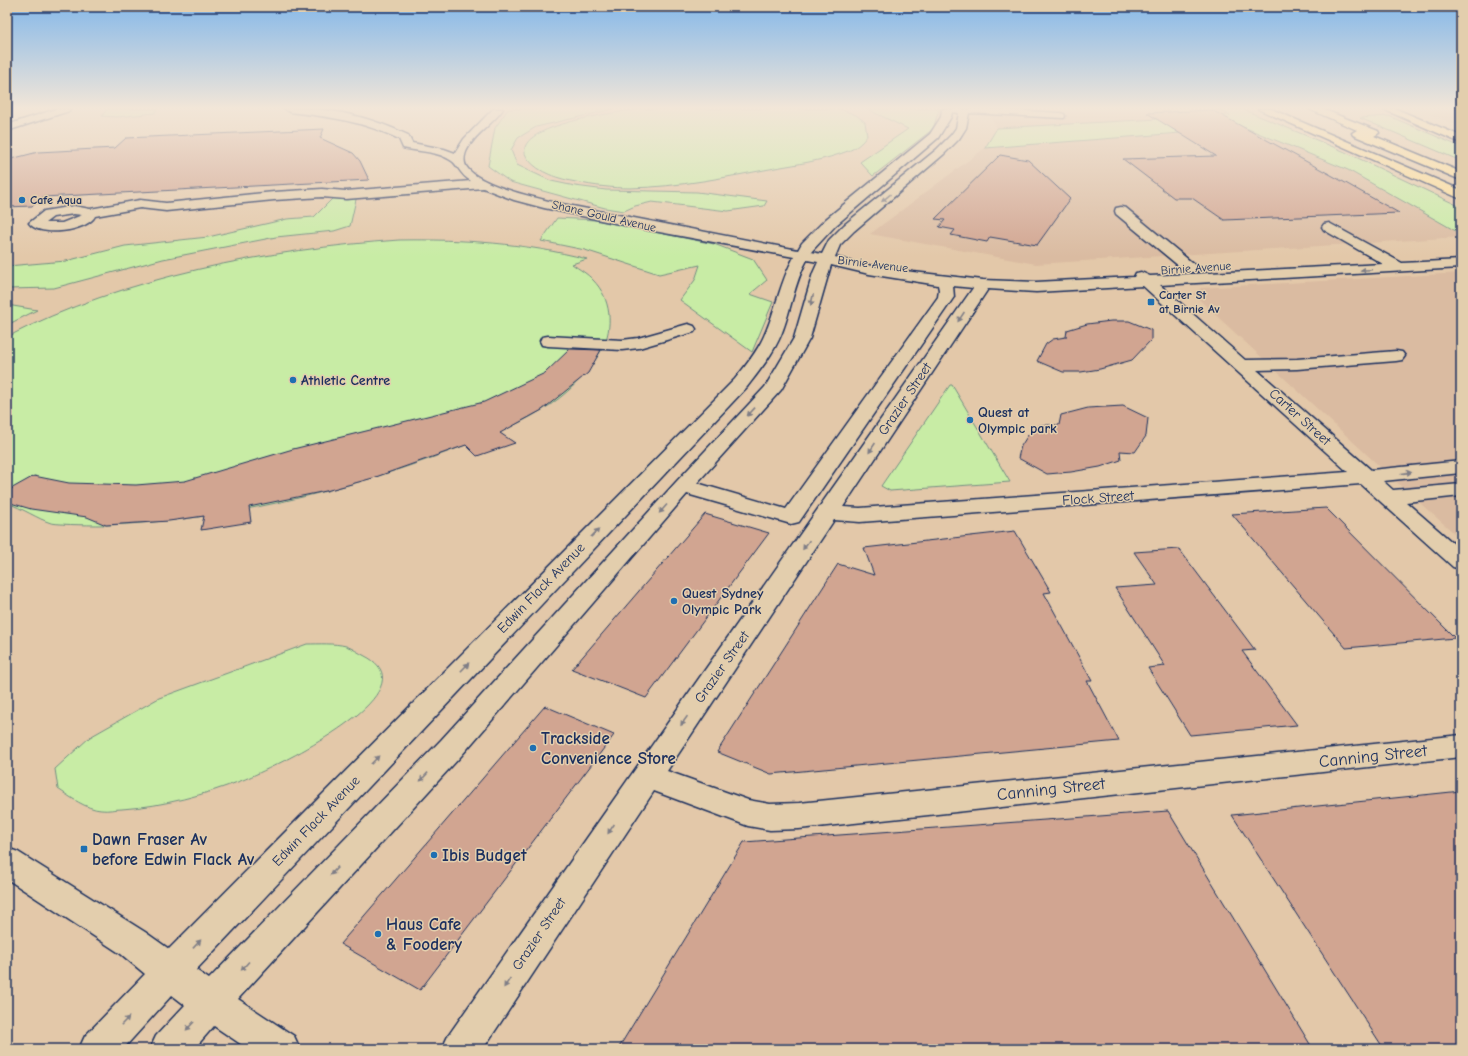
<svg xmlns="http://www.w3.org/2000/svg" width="1468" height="1056" font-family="'Comic Neue',sans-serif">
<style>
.built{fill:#dabba1}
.green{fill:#c8eca5;stroke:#728e82}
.building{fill:#d1a591;stroke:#1b2f5e}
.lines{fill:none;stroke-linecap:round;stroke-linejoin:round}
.minor-casing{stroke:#1b2f5e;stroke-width:3}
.highway-casing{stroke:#1b2f5e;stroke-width:3}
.minor{fill:#e3cead;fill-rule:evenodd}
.highway{fill:#fedd96;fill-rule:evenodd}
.oneway{fill:#7f7e86}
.poi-dot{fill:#1f6fb2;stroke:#e3cead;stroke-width:1.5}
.labels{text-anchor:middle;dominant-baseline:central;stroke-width:3;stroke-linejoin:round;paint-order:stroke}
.far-poi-label{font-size:12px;font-weight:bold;fill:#1b2f5e;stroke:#e3cead;text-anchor:start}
.far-street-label{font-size:12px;fill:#1b2f5e;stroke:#e3cead}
.poi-label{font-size:14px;font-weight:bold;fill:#1b2f5e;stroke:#e3cead;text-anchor:start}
.street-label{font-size:14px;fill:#1b2f5e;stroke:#e3cead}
.near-poi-label{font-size:17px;font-weight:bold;fill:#1b2f5e;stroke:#e3cead;text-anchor:start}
.near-street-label{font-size:17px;fill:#1b2f5e;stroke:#e3cead}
</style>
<rect width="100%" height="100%" fill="#e3c8a9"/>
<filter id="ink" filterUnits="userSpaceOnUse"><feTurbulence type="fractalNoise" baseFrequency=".025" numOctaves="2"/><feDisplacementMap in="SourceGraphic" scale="8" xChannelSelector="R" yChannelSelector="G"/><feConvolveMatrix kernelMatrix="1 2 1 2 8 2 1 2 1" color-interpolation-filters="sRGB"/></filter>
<g filter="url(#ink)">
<!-- built -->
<path class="built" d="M985 109H1216L1231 116 997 128Z
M1461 111V127L1429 114Z
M1246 128 1348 170 1461 234V237L1036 264 870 234 985 148Z
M1461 273V539L1414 498 1193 294 1201 288Z"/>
<!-- green -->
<path class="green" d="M107 109H157L155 113 117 117 102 116Z
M508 109H614L536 127 518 138 511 150 517 165 551 181 575 186 606 190 697 192 767 201 764 206 728 211 652 202 635 206 624 211 605 208 510 182 488 166 495 128Z
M642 109H840L856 115 865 122 867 136C862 143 856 148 848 151 825 160 799 164 775 168 727 177 679 187 630 188 612 188 594 186 576 182 560 179 538 173 528 159 503 125 626 111 642 109Z
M867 109H939L933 129 873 176 860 162 908 129Z
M1216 109H1242L1343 151 1461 207V234L1348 170 1246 128 985 148 997 128 1230 115Z
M1389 116 1461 147V161L1360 118Z
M336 195H357L350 226 334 231 276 237 163 259 54 288 7 289V266L66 261 125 246 208 237 287 219 314 217Z
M557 218 595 220 714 244 753 259 767 280 750 294 773 302 752 352 680 300 695 280 700 265 659 274 585 250 541 241Z
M399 240C463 239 525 243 587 259L572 264C579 269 588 274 593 280 611 298 614 327 602 349 588 374 566 396 542 410 513 428 481 439 450 451 343 492 222 521 107 525 96 525 62 525 51 523 38 519 22 508 7 503V337C123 277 270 249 399 240Z
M7 305 37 310 7 325Z
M950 385H952L1010 482 890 491 881 486Z
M307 644C319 644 334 643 346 646 352 648 359 653 365 656 436 692 270 769 243 780 204 795 164 806 122 809 115 809 108 811 101 810 86 809 70 797 58 789L55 769 90 737 159 698Z"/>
<!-- building -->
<path class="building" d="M1212 110 1342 181 1399 213 1224 220 1192 198H1174L1123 159 1216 156 1147 113Z
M324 129 320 138 353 153 360 161 369 180 43 197 32 206 7 207V160L38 152 115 148 126 138Z
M1000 155 1028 160 1070 199 1037 245 990 237 987 242 951 235 955 230 939 227 945 220 935 219Z
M1111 321H1129L1151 330V340L1132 360 1100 369 1081 372H1063L1037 361 1046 344 1053 339 1066 337 1067 330 1087 324Z
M570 349 601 350 588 373 542 410 500 433 515 443 477 456 466 445 373 478 326 491 249 507 251 522 201 530 204 516 169 521 106 525 87 517 31 509 7 502V491L34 476 69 483 136 485 185 481 293 449 484 402 545 373Z
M1123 406 1148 418 1146 436 1135 452 1120 451 1121 460 1100 467 1071 472 1047 474 1018 458 1021 446 1028 435 1040 425H1059L1061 415 1088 408Z
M1326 508 1455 638 1346 648 1232 514Z
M705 514 769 533 646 698 572 669Z
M1015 531 1051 592 1044 593 1092 681H1087L1119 741 771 774 717 752 838 564 874 575 864 548Z
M1179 549 1255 650 1242 651 1297 725 1190 735 1148 668 1165 666 1115 588 1157 585 1134 552Z
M545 706 614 735 420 990 340 944Z
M1461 791V1049H1384L1232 815Z
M1168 811 1313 1049H618L744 842Z"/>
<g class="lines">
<defs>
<path id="minor" d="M56 109H70L69 111 7 131V125Z
M285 109C327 106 370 117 408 135L412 143 444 149 455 153 464 139 493 109H503C494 123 476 133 468 148 465 153 463 160 466 166 477 185 536 198 557 203L798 250 802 243 826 219 930 134 941 117 942 109H993L1060 113 1064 114 1065 116 1064 118 969 113 966 128 959 139 944 154 854 231 840 245 835 257 860 264 913 272 983 280 1036 282 1134 277 1136 273 1141 272 1150 276 1383 264 1324 230 1322 227 1324 224 1329 223 1402 263 1461 260V268L1160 285 1245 360 1297 359 1396 351 1402 352 1405 356 1402 360 1396 361 1297 369 1257 370 1371 470 1461 461V473L1383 481 1393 490 1461 484V496L1406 502 1461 550V569L1453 567 1361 484 860 522 834 520 667 771 748 800 770 804 799 803 1461 735V757L799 829 770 830 748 826 654 791 483 1049H442L448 1036 973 288 953 286 954 297 799 522 791 524 687 494 461 756 238 999 294 1036 300 1049H248L214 1026 194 1049H150L156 1036 185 1005 172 995 123 1049H79L85 1036 145 974 121 954 7 879V848L18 852 145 932 169 949 735 379C746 365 757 352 764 336 776 310 780 282 794 257L643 229 544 208 514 200 483 188 346 199 322 197 274 200 166 211 140 208 95 216C88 231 40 238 29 223L44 211 74 206 90 209 140 200 166 203 274 192 322 189 346 191 471 181C460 175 458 165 452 161 438 151 419 152 403 148L399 139C362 121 331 117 290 112ZM952 112 959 113 956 128 951 135 936 150 844 225 829 240 822 254 811 252 836 225 938 138 951 117ZM74 214 82 215 62 223H45L53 217ZM807 260 818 262 813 273 794 338 765 387 676 482 441 740 209 979 196 970 747 387C760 370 773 354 781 335 791 311 794 283 807 260ZM831 265 869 274 938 285 939 290 938 297 786 509 697 483 781 390 810 338ZM1143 286 1348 472 860 508 843 507 988 289 1036 292Z
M1121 207 1126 208 1196 266 1198 269 1196 272H1186L1116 214 1115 211 1116 208Z
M688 324 694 326 696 329 694 332 639 348 622 350 548 346 542 345 540 341 542 337 548 336 622 340 638 338Z"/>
<path id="highway" d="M1258 109H1271L1461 190V199Z
M1309 109H1322L1378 131 1379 133 1374 136 1461 172V180L1353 135 1352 133 1357 130Z
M1383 109H1396L1461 136V143Z"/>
</defs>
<!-- minor casing -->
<use href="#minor" class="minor-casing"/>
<!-- highway casing -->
<use href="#highway" class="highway-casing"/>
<!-- minor -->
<use href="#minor" class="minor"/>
<!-- highway -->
<use href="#highway" class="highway"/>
</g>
<!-- one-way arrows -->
<defs><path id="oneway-solid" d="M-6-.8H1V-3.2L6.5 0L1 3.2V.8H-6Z"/></defs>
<g class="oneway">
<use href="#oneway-solid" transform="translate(886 198) rotate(140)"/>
<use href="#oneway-solid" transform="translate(1366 270) rotate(177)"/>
<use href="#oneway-solid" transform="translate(812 300) rotate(102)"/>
<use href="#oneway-solid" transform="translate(961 317) rotate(124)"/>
<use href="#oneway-solid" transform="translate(751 412) rotate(133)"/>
<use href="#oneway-solid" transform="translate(872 448) rotate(124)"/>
<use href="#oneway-solid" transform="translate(1406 473) rotate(-7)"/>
<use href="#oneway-solid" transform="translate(663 509) rotate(132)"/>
<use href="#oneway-solid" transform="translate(595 533) rotate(-46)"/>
<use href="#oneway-solid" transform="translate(806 545) rotate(125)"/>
<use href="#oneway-solid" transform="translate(465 667) rotate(-46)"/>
<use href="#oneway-solid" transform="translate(684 721) rotate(125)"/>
<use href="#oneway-solid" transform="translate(375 760) rotate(-46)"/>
<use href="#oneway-solid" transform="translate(424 777) rotate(133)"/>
<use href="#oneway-solid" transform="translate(611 829) rotate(124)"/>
<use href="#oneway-solid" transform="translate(334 871) rotate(133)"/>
<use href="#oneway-solid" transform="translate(197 944) rotate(-47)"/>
<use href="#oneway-solid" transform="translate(245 966) rotate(132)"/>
<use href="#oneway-solid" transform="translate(507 983) rotate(124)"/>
<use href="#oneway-solid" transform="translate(125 1021) rotate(-46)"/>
<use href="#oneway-solid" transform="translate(190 1026) rotate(133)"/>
</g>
</g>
<!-- sky -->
<linearGradient id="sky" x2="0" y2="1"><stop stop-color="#85b8e9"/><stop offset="0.42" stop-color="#f2e6d8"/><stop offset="1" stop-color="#f2e6d8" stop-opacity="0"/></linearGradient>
<rect width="1468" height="257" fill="url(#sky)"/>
<!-- markers -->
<g class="poi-dot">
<circle cx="22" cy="200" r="4"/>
<rect x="1147" y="298" width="8" height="8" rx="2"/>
<circle cx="293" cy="380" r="4"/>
<circle cx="970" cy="420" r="4"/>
<circle cx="674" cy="601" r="4"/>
<circle cx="533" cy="748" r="4"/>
<rect x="80" y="845" width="8" height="8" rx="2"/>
<circle cx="434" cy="855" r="4"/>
<circle cx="378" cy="934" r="4"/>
</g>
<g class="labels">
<!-- far-poi labels -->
<g class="far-poi-label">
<text x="30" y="200">Cafe Aqua</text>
<text x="1159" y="295">Carter St<tspan x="1159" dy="14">at Birnie Av</tspan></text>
</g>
<!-- far-street labels -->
<g class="far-street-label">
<text transform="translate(604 216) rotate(13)">Shane Gould Avenue</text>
<text transform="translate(873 264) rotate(7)">Birnie Avenue</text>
<text transform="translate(1196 268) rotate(-4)">Birnie Avenue</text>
</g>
<!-- poi labels -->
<g class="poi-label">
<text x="301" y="380">Athletic Centre</text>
<text x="978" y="412">Quest at<tspan x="978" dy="16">Olympic park</tspan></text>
<text x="682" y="593">Quest Sydney<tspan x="682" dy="16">Olympic Park</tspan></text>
</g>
<!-- street labels -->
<g class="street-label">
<text transform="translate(905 399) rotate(-56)">Grazier Street</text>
<text transform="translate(1300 417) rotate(42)">Carter Street</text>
<text transform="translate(1098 498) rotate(-4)">Flock Street</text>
<text transform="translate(541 588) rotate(-46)">Edwin Flack Avenue</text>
<text transform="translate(722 667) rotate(-55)">Grazier Street</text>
<text transform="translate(316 821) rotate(-46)">Edwin Flack Avenue</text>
<text transform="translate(539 934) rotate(-56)">Grazier Street</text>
</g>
<!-- near-poi labels -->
<g class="near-poi-label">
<text x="541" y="738">Trackside<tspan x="541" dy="20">Convenience Store</tspan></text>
<text x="92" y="839">Dawn Fraser Av<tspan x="92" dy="20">before Edwin Flack Av</tspan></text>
<text x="442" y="855">Ibis Budget</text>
<text x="386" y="924">Haus Cafe<tspan x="386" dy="20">&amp; Foodery</tspan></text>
</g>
<!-- near-street labels -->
<g class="near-street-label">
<text transform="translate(1373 756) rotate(-6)">Canning Street</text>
<text transform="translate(1051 789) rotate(-6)">Canning Street</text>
</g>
</g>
<!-- margin -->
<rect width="1468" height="1056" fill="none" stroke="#e3cead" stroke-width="24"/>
<rect x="12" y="12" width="1444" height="1032" fill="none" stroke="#1b2f5e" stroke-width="1.5" filter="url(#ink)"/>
</svg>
